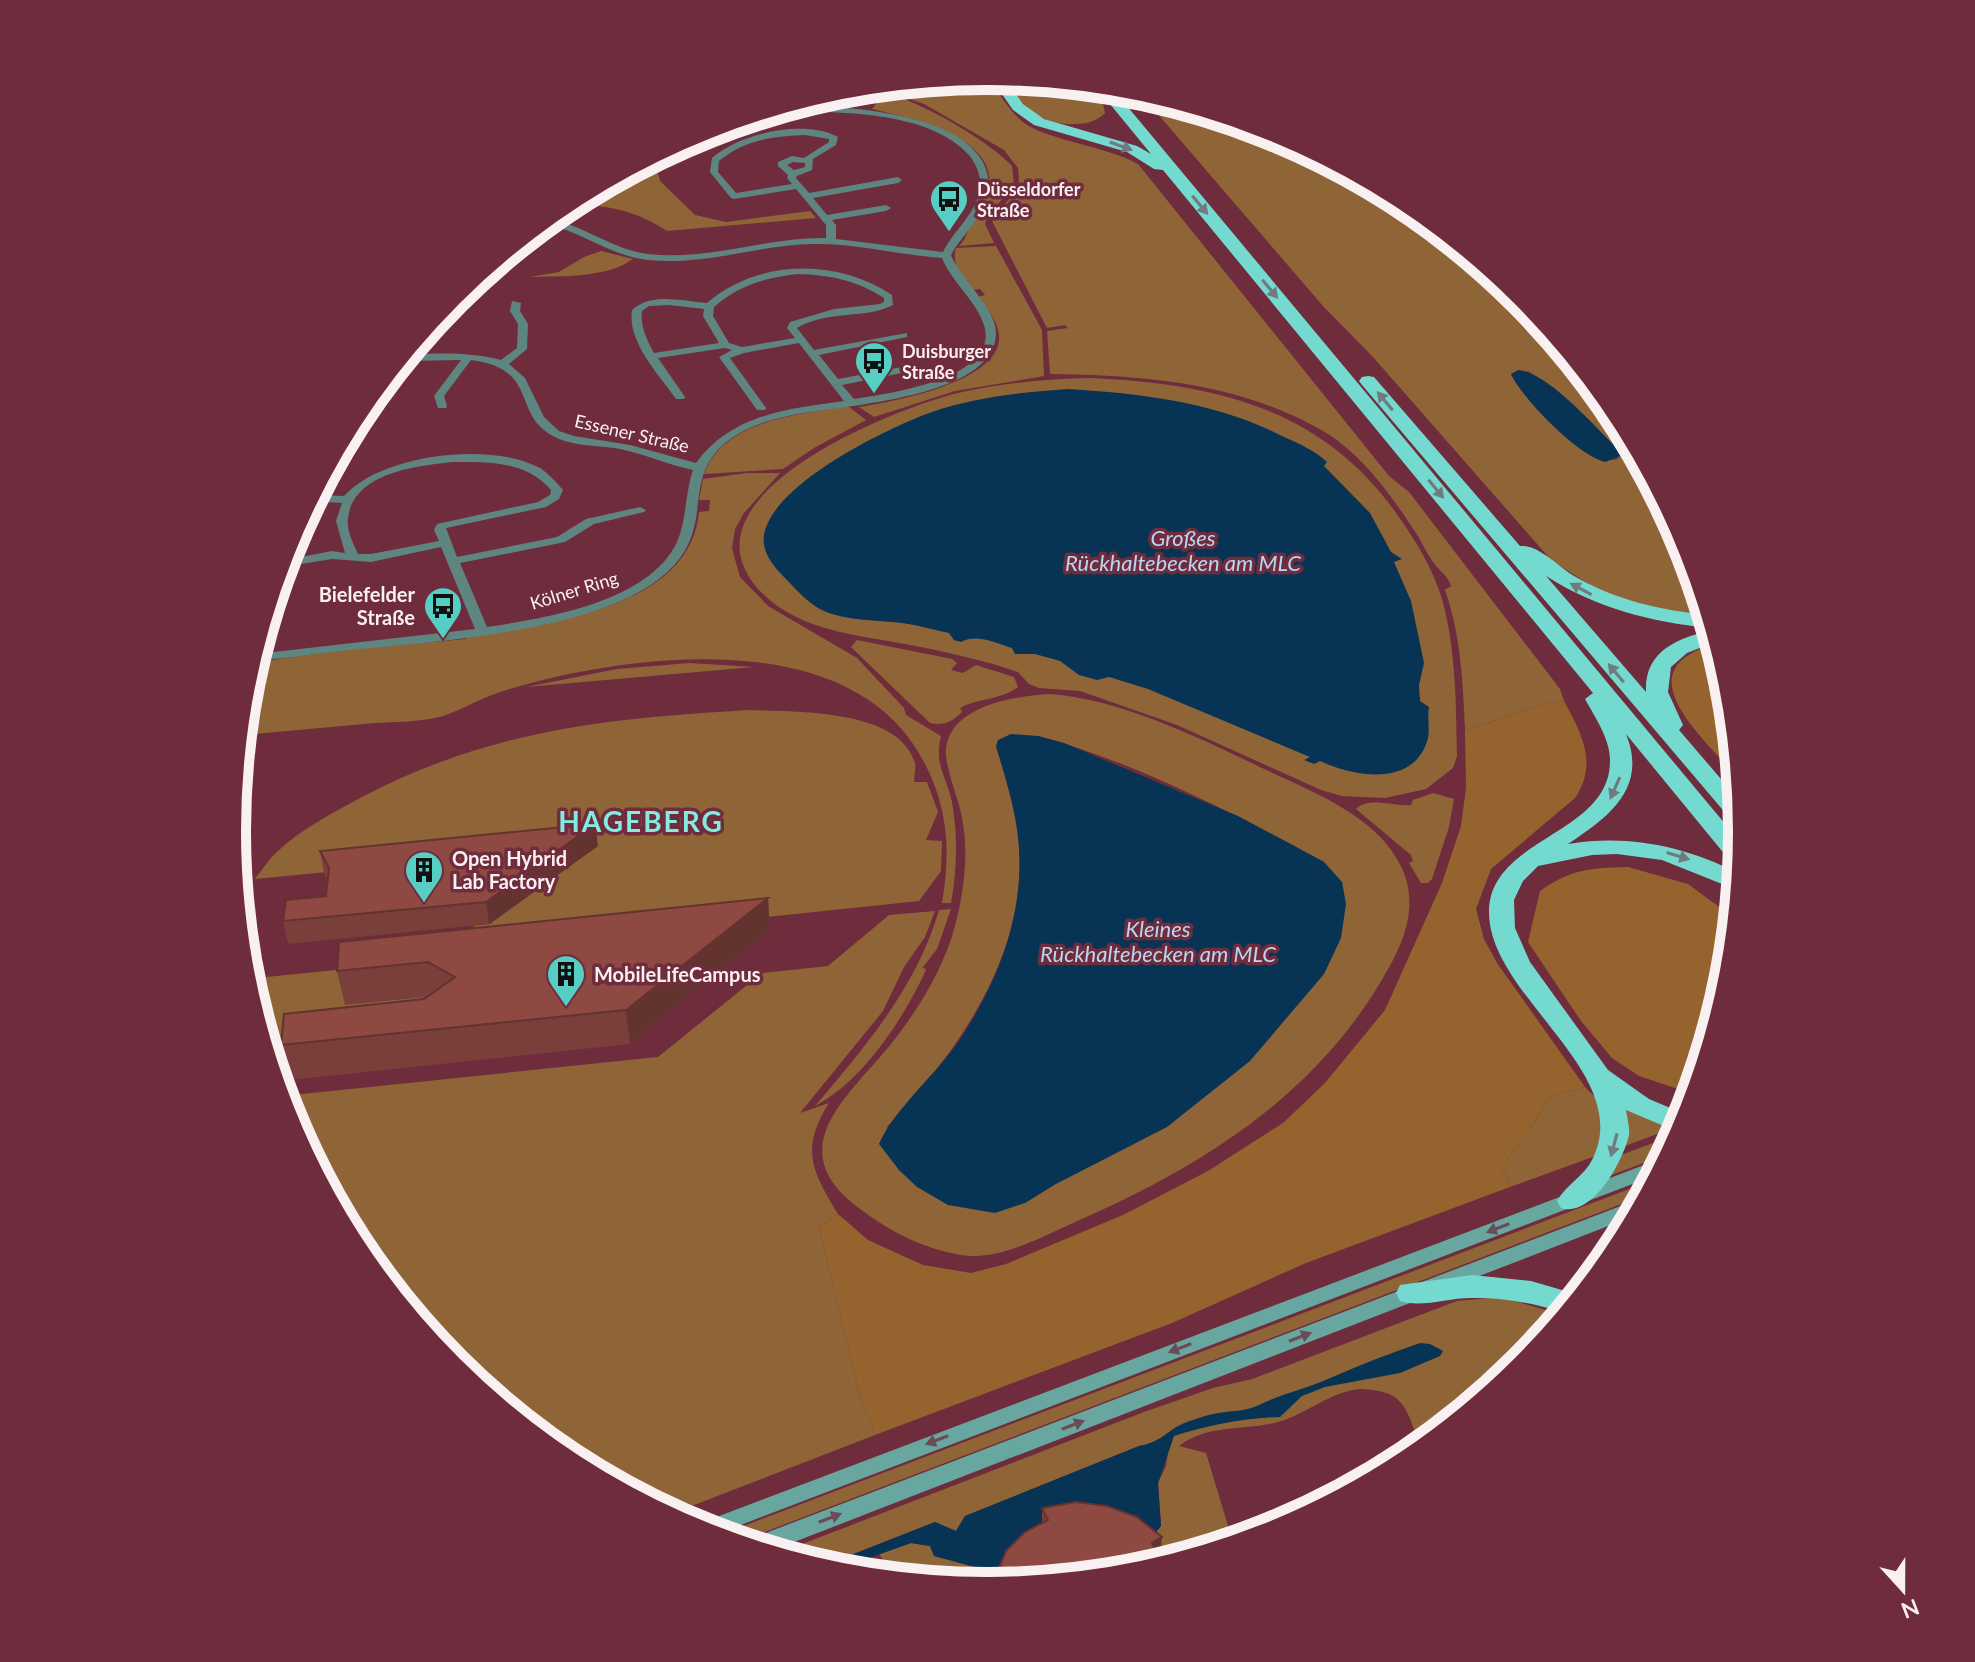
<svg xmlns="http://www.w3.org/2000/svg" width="1975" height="1662" font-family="Lato,sans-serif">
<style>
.green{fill:#8f6538;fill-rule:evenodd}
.forest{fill:#95642e}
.water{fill:#073355}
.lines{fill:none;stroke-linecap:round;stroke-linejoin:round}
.minor{fill:#5e8580;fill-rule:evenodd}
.secondary{fill:#68a7a0;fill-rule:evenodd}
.motorway{fill:#74d9cf;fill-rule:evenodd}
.wall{fill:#7a3f3a}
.shaded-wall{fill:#63332f}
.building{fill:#8e4943;stroke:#63332f;stroke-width:2}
.oneway{fill:#717a7f}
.oneway2{fill:#6d4b56}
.labels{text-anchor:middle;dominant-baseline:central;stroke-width:7;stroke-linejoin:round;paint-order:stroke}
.far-poi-label{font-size:18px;font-weight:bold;fill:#f9f0f2;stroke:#6f2c3d;text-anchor:start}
.far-street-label{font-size:18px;fill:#f9f0f2;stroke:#6f2c3d}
.poi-label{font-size:20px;font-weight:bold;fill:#f9f0f2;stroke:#6f2c3d;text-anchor:start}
.water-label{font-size:22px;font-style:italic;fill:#b8d5f1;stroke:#6f2c3d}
.district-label{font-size:28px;font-weight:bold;letter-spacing:2px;fill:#82ece1;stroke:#6f2c3d}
.rim{fill:none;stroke:#f9f0f2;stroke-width:10}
</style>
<rect width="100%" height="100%" fill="#6f2c3d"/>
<!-- green -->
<path class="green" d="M1002 77 1088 86 1103 104 1105 113C1097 121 1087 124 1075 124 1040 126 1021 105 1002 77Z
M958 79 971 90 991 85C1003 97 1010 112 1024 123 1051 141 1105 146 1138 164L1389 476 1409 492 1560 689 1564 701C1530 705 1499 721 1465 730 1463 682 1461 636 1445 590L1451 586C1448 575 1439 571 1433 562 1426 552 1421 540 1414 530 1391 495 1361 453 1323 431 1241 383 1143 375 1050 374L1047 331 1068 328 1065 325 1047 328 993 223 992 219 1010 198 1019 182 1018 168 1004 150 924 104 884 90 886 86Z
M1138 91 1277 134 1407 203 1522 297 1616 412 1685 543 1707 615 1672 611 1618 598 1592 586 1552 561 1373 357 1323 306ZM1528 371C1551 385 1613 435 1618 459 1588 468 1523 400 1511 374Z
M884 94C915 97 992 143 1012 166L1014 184 987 218 985 224 994 243 959 246C969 236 966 230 972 222 1031 146 927 122 872 109Z
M659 155 656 166 660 181 695 215 726 222 810 211 816 218 667 231C638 212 610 205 577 205L574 200Z
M996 246 1042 330 1044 376 955 391 874 417 859 407C890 402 993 384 999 341 1001 324 987 309 978 297L985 295 980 289 971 290C962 278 951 264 956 248Z
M601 251 633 259C607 278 561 276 530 277L559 272 584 257Z
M1091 378C1220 384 1328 410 1403 523 1419 546 1434 572 1442 599 1456 649 1456 704 1457 756L1453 768 1426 789 1385 798 1342 796 1321 790 1177 725 1080 691 1039 688 1029 684 1018 672 993 664C966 657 938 650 910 645 860 635 802 632 763 594 667 499 892 409 958 393 1002 383 1046 379 1091 378Z
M848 406 866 420 814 448 783 469 704 474C723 420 800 414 848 406Z
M747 473H780L744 513 735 529 732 548 740 577 768 606 857 658 904 708 906 715 941 736C934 765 946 775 952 802 958 836 957 869 951 903H942C950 855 949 813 927 768 867 641 690 650 574 673 546 679 518 685 492 695 473 702 454 714 435 718 416 722 395 722 375 723 331 727 286 731 242 735L247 683 253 663 343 650 466 639V637C542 623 690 611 699 512L709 511 710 500H699L703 479Z
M857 640 952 659 957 663 951 670 963 673 976 665 1014 677 1018 687C1001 700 978 698 960 708L962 712C952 722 943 726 930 723L851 647Z
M689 663 754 667 526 687 617 669Z
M1050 694C1120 699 1200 738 1262 768 1312 792 1382 817 1404 873 1419 913 1400 950 1380 983 1310 1100 1195 1170 1073 1223 1039 1238 999 1261 961 1255 921 1248 889 1231 856 1206 780 1147 850 1095 891 1044 918 1010 944 968 955 926 964 892 969 853 962 818 959 799 944 766 946 748 952 705 1016 696 1050 694ZM1038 736C1138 763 1233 813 1324 862L1054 1185 1025 1203 948 1205 917 1186 899 1170 887 1127C958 1051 1026 957 1019 848 1017 813 1006 780 996 746Z
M750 710C794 712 899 708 915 763 916 768 914 777 914 782H927L938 812 926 840 942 841 941 871 919 901 494 946 473 926 490 924 596 846 255 879C262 870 269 859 278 851 301 829 333 813 360 798 489 730 608 718 750 710Z
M1433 793 1454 799 1449 827 1432 879 1428 883H1421L1409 863 1413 861 1411 855 1356 809C1369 796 1394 807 1411 805L1413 800Z
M951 909 937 949 923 967 926 970C904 1018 863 1081 815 1106 866 1046 917 986 939 910Z
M935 911 925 937 904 967 883 1011 800 1113 829 1103C800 1149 812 1171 838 1214L819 1228 858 1388 875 1435 671 1514 568 1459 453 1365 360 1250 290 1120 283 1096 658 1057 762 973 828 966 889 915Z
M356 968 425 997C380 1029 330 1061 274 1068L247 979Z
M1585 1087 1598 1100 1608 1119 1598 1155 1510 1187 1502 1167 1536 1120 1549 1097Z
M1621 1103 1673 1128 1625 1146Z
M1677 1134 1667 1154 1609 1176 1621 1155Z
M1653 1180 1645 1195 741 1541 720 1535Z
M1501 1297 1562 1315 1521 1365 1421 1447C1412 1429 1410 1405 1391 1395 1384 1391 1368 1389 1360 1389 1328 1392 1305 1416 1274 1423 1242 1430 1205 1425 1179 1446L1206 1453 1233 1542 1169 1561 1148 1541 1161 1526 1158 1483 1166 1466 1169 1446 1155 1443 1139 1446 965 1516 956 1531 935 1522 823 1566 779 1553 1144 1412 1213 1388 1252 1379 1457 1301Z
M911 1543 930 1546 934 1556 1005 1575 1001 1585 987 1586 896 1577 879 1554Z"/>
<!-- forest -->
<path class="forest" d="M1716 644 1728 684 1737 777C1703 737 1621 669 1716 644Z
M1564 701C1582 734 1598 764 1575 798L1491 869 1476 909 1484 939 1497 963 1585 1087 1549 1097 1536 1120 1502 1167 1510 1187 1306 1263 1172 1323 875 1435 858 1388 819 1228 838 1214 868 1240 923 1265 971 1273 1006 1264 1123 1215 1208 1171 1283 1123 1325 1083 1385 1010 1442 883 1461 826 1466 788 1465 730C1499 721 1530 705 1564 701Z
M1628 867 1688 884 1734 918 1728 979 1693 1094 1639 1076 1612 1058 1581 1021 1528 942 1540 891C1571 869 1590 868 1628 867Z"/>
<!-- water -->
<path class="water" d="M1518 370C1549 373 1593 425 1616 447L1621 456 1605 462C1577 455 1523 399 1511 374Z
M1069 389C1144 394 1216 402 1284 437 1300 444 1314 450 1327 462L1324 466 1370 513 1391 552 1402 559 1394 562 1411 601 1424 663 1419 685 1420 701 1429 707C1427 717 1430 729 1428 738 1415 788 1354 777 1320 761L1314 764 1304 760 1310 757 1148 689 1109 677 1097 680 1079 675 1060 661 1035 654H1015L1012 648C996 643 976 633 961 642L954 640 949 633C934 630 918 625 902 623 877 620 847 621 824 611 808 604 795 588 783 576 775 568 766 557 764 545 756 491 889 427 932 412 976 397 1023 392 1069 389Z
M1011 734 1038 736 1064 743 1238 816 1324 862 1342 882 1346 904 1341 938 1324 974 1250 1061 1167 1127 1054 1185 1025 1203 995 1213 948 1205 917 1187 899 1170 879 1144C892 1113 932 1077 954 1048 995 990 1024 919 1019 848 1017 813 1006 780 996 746L998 740Z
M1420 1343 1430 1344 1443 1351 1440 1356 1400 1373 1325 1387 1302 1396 1280 1417C1244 1418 1209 1425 1174 1436L1158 1483 1161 1526 1153 1536 1005 1575 934 1556 930 1546 911 1543 836 1570 823 1566 935 1522 956 1531 965 1516 1139 1446C1156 1443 1163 1436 1176 1427 1185 1422 1196 1419 1205 1416 1222 1410 1244 1413 1259 1405 1281 1394 1305 1389 1328 1379 1357 1366 1388 1354 1420 1343Z"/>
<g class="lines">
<!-- minor -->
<path class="minor" d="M791 105C844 106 989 112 989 186 990 212 962 234 951 255 960 278 996 309 996 332 997 398 843 405 797 414 778 418 757 423 740 433 679 468 713 514 680 558 626 632 435 641 350 650 318 653 285 659 254 661L256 654 475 629 441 547 371 562 332 559 282 567 285 560 332 551 345 553 336 521 342 503 312 501 315 495 344 496C381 454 491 441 540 468 549 474 556 482 563 490L559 499 546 507 446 528 457 557 557 537 586 519 640 507 646 510 644 512 594 524 565 542 460 563 487 627C546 618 649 602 677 542 687 519 685 493 693 470 668 465 645 454 620 449 598 445 573 447 553 436 511 414 540 369 471 360L444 396 447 406 446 408H438L434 396 461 360 402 361 406 355C439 353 469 352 501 360L517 348 518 324 510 311 512 301 521 303 520 311 528 324 527 349 509 364 525 378 544 417 559 431 574 436 630 445 696 463C732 414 787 409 844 401L799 343 744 353 730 358 766 408 765 410H757L719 357 732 350 725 348 658 358 685 397 684 399H676C659 375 627 342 632 310 652 292 682 301 707 303 758 259 837 258 892 295L893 305C868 319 826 310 797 328L814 350 907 333V337L819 355 838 379 902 367 907 370 902 373 842 385 854 399C887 394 1001 379 984 325 976 300 952 283 942 258 899 255 857 243 813 244 758 245 704 266 648 260 611 256 580 231 544 223L549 219C584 225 613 250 648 254 708 261 766 237 826 238V225L796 189 734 199 731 198 710 172 712 158C741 133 804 119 838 137L836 145 813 159 812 170 797 176 796 178 809 193 898 177 902 180 898 183 813 198 827 215 886 205 891 208 886 211 832 220 836 225V239L943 252C953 232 973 216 979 194 983 180 977 164 968 154 935 119 873 114 828 112 812 111 794 113 779 109ZM805 135 829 139V142L804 158 792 156 778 162V166L788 175 787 178 792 184 736 193 718 172 719 161C744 140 773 136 805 135ZM793 162 805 163V167L794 170 787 165ZM797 274C830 275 856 280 884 298V302L880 304 834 309 790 322 787 328 795 338 742 347 729 343 713 316 714 307C739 285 765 278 797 274ZM669 305 704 309 703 316 719 343 654 353C647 340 640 327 642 311L649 306ZM453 462C489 462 526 461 551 490L550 495 538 502 437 524 434 530 439 541 371 554H358C353 543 346 530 348 518 354 472 417 466 453 462Z
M515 247 522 251V255H516L509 251Z
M266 621H269L273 630 267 634 263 633Z"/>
<!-- secondary -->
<path class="secondary" d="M1660 1159 1663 1160 1656 1175 717 1534 693 1526Z
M1639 1199 1642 1200 1634 1216 771 1551 748 1544 750 1539Z"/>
<!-- motorway -->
<path class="motorway" d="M990 77 1005 78 1023 104 1044 119 1137 146 1151 154 1096 87 1112 88 1741 843 1739 864 1731 862 1626 734C1648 788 1609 817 1568 844 1628 834 1684 846 1738 873L1737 890 1662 860 1617 854 1592 855 1538 866 1523 881 1514 900 1515 928 1530 962 1608 1070 1649 1099 1687 1115 1678 1132 1626 1110C1627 1118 1630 1127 1629 1135 1623 1162 1592 1218 1561 1208L1557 1201C1566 1185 1584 1176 1592 1160 1636 1074 1491 998 1489 914 1487 837 1611 836 1610 760 1610 739 1595 717 1585 699L1593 693 1163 170 1154 169 1127 152 1034 125 1013 110Z
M1368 376 1374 377 1520 546C1538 544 1559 567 1574 576 1615 600 1660 610 1707 615L1709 628C1651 622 1596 608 1546 576L1646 692C1644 651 1678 638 1712 630L1715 642 1687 653 1671 667 1668 692 1683 725 1679 730 1739 800 1742 824 1733 822 1362 385 1359 381 1362 377Z
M1622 1227 1627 1229 1604 1264 1602 1263 1597 1255 1612 1230Z
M1472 1275 1531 1281 1579 1295 1564 1313C1533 1303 1502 1297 1470 1298 1448 1298 1421 1308 1400 1301L1396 1293 1400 1285Z"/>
</g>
<!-- wall -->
<path class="wall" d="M598 846 489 924 288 944 283 921 326 896 327 879 324 873 320 851Z
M768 898 770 931 630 1044 290 1080 281 1045 426 997 345 1005 337 971Z
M1042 1508 1160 1560 1042 1523Z"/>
<!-- shaded-wall -->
<path class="shaded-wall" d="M595 824 598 846 489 924 486 902Z
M768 898 770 931 630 1044 626 1010Z
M1162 1537 1160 1561 1152 1543Z"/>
<!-- building -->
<path class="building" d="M595 824 486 902 283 921 286 900 326 896 329 868 320 851Z
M768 898 626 1010 281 1045 284 1014 424 999 455 977 428 962 337 971 339 942Z
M1076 1502 1107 1506 1137 1517 1162 1537 1152 1543 1162 1563 1134 1572 997 1585V1573L1006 1551 1025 1532 1048 1520 1042 1508Z"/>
<!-- one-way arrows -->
<defs><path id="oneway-solid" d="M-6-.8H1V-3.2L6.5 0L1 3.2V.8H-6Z" transform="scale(2)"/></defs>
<g class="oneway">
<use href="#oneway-solid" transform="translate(1121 146) rotate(20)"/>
<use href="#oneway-solid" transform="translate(1200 205) rotate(50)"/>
<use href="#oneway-solid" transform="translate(1270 289) rotate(50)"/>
<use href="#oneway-solid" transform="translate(1385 401) rotate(-130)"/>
<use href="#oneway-solid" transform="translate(1436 489) rotate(51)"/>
<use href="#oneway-solid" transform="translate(1581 589) rotate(-152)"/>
<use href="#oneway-solid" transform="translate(1616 673) rotate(-130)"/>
<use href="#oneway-solid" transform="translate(1615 788) rotate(114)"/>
<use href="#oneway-solid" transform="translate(1678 856) rotate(17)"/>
<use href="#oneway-solid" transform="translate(1614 1145) rotate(105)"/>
</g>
<g class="oneway2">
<use href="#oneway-solid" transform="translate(1498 1228) rotate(159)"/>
<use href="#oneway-solid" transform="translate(1300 1337) rotate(-21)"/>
<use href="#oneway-solid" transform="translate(1180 1348) rotate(159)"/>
<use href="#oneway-solid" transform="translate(1073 1425) rotate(-21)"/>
<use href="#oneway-solid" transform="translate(937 1440) rotate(159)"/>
<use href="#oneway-solid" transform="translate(830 1518) rotate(-21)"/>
</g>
<!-- icons -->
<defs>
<symbol id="bus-pin" viewBox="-11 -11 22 30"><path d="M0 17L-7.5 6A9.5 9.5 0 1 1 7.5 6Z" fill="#56cec3" stroke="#6f2c3d"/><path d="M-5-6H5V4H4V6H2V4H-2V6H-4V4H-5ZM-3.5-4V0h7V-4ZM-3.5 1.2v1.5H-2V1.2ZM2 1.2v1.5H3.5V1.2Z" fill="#111"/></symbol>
<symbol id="building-pin" viewBox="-11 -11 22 30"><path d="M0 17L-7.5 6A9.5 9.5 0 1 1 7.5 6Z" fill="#56cec3" stroke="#6f2c3d"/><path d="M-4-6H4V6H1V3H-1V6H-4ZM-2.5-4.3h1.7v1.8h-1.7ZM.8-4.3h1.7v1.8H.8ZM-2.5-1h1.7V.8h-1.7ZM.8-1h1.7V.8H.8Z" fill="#111"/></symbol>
</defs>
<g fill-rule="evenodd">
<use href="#bus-pin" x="927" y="177" width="44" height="60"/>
<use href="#bus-pin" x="852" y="339" width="44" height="60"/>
<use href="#bus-pin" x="421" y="584" width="44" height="60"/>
<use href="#building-pin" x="402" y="848" width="44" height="60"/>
<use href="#building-pin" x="544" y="952" width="44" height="60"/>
</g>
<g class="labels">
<!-- far-poi labels -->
<g class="far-poi-label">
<text x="977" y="189">Düsseldorfer<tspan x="977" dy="21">Straße</tspan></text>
<text x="902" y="351">Duisburger<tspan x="902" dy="21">Straße</tspan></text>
</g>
<!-- far-street labels -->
<g class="far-street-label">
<text transform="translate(632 433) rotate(13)">Essener Straße</text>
<text transform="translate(574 590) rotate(-17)">Kölner Ring</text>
</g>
<!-- poi labels -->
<g class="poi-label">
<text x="415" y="594" text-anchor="end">Bielefelder<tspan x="415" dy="23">Straße</tspan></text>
<text x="452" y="858">Open Hybrid<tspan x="452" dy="23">Lab Factory</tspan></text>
<text x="594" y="974">MobileLifeCampus</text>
</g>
<!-- water labels -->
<g class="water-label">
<text x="1183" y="537">Großes<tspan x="1183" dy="25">Rückhaltebecken am MLC</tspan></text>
<text x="1158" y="928">Kleines<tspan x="1158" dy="25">Rückhaltebecken am MLC</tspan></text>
</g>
<!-- district labels -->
<g class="district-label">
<text x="641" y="821">HAGEBERG</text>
</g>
</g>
<!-- crop -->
<path d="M0 0H1975V1662H0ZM246 831a741 741 0 1 1 1482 0a741 741 0 1 1-1482 0Z" fill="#6f2c3d" fill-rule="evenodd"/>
<path class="rim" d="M246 831a741 741 0 1 1 1482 0a741 741 0 1 1-1482 0Z"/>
<!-- north arrow -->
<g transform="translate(1903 1590) rotate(159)" stroke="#6f2c3d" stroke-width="6" paint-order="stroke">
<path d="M0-6L14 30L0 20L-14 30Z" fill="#f9f0f2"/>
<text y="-12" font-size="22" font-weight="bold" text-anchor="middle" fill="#f9f0f2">N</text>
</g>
</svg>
